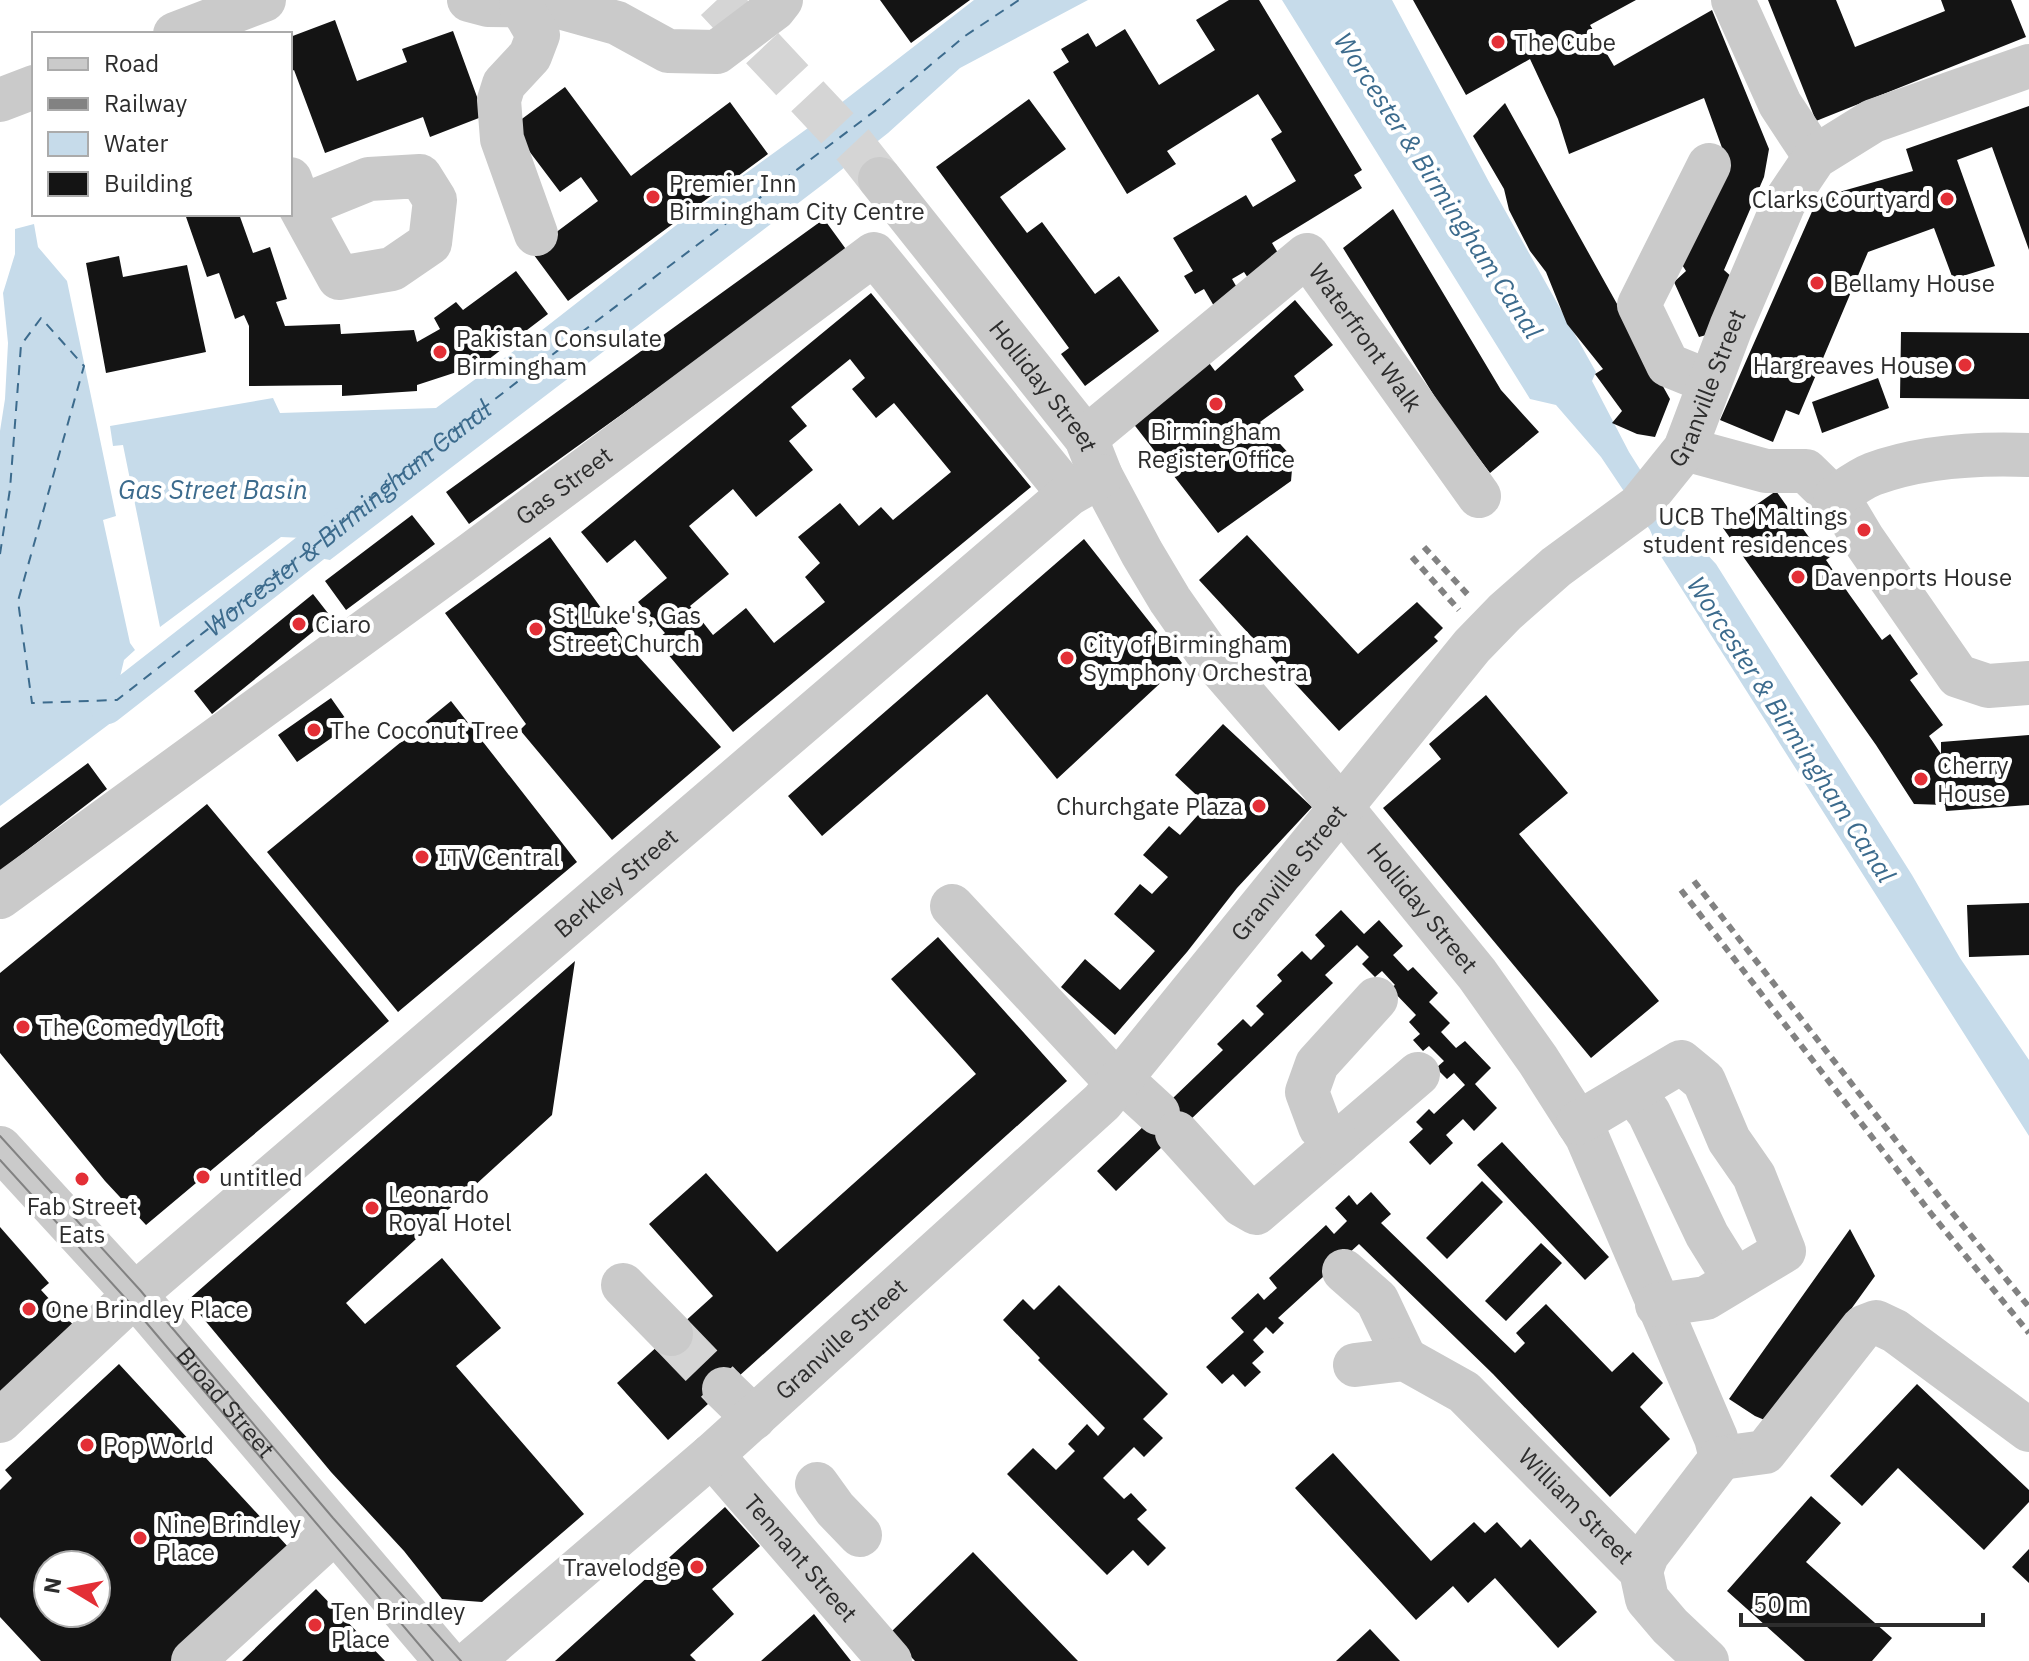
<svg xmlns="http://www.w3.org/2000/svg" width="2029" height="1661" font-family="'IBM Plex Sans',sans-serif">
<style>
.water{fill:#c6dbea}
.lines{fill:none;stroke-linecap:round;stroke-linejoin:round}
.canal{stroke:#c6dbea;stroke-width:34}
.ferry{stroke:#3c6b8d;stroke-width:2;stroke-dasharray:10 8;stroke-linecap:butt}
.building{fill:#141414;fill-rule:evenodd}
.minor-tunnel{stroke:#d5d5d5;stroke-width:44;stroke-dasharray:44 22;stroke-linecap:butt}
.minor{stroke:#cacaca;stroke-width:44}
.tram{stroke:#828282;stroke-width:2}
.rail{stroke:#828282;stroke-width:6;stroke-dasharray:8 6;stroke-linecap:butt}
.poi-dot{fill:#e32f36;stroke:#fff;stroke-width:3}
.labels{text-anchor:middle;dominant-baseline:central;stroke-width:8;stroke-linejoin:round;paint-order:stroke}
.poi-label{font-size:24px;fill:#2d2d2d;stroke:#fff;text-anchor:start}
.street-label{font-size:24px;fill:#2d2d2d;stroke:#fff}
.water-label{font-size:26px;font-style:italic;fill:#3c6b8d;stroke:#fff}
</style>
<rect width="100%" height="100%" fill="#fff"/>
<!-- water -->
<path class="water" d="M974 0H1088L960 68 888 133 826 182 330 560 303 555 301 550 303 538 281 537 160 627 123 445 113 446 110 426 273 398 280 413 436 408 537 334 697 209 819 120Z
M1282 0H1392L1489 182 1596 372 1592 381 1629 452 1665 509 1716 564 1912 875 1960 958 2029 1060V1136L1662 558 1650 530 1601 457 1556 405 1530 399Z
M34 224 38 247 67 281 116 516 103 520 130 643 135 650 124 660 120 677 139 675 144 680V698L0 806V431L5 399 8 343 3 293 15 254V229Z"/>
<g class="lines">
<!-- canal -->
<path class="canal" d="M107 707 340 525"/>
<!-- ferry -->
<path class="ferry" id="s1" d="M0 554 10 489 21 345 41 318 84 366 18 601 32 703 117 700 303 555 455 430 574 338 884 104 965 36 1019 0"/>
</g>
<!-- building -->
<path class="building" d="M880 0H970L911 43Z
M1229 0H1259L1362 170 1354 175 1362 188 1272 243 1281 258 1248 278 1244 272 1232 279 1239 291 1214 306 1204 289 1195 294 1184 276 1193 271 1173 238 1246 195 1253 207 1296 181 1271 139 1282 132 1258 94 1167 151 1176 164 1127 194 1053 72 1069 62 1061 49 1088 33 1096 47 1125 29 1159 85 1215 50 1196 20Z
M1413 0H1636L1590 25 1614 66 1712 10 1769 149 1764 177 1724 270 1733 278 1710 334 1699 337 1674 282 1686 271 1679 260 1725 156 1704 98 1569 154 1558 119 1530 59 1466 95Z
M1768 0H1836L1855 47 1945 11 1941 0H2011L2026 37 1816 121Z
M335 20 357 81 407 62 402 49 453 31 484 116 430 137 423 117 325 153 294 70 290 72V37Z
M565 87 631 176 730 102 768 154 568 301 531 251 598 201 581 177 560 192 511 127Z
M1029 99 1066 149 1000 197 1027 233 1042 222 1095 294 1119 276 1159 331 1085 386 1061 354 1069 348 936 167Z
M1505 103 1670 399 1655 437 1637 434 1612 423 1622 411 1595 374 1603 369 1567 324 1546 272 1530 251 1509 210 1504 189 1473 136Z
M2029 106V250L1992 147 1957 160 1995 266 1953 279 1934 228 1868 252 1799 415 1786 410 1773 442 1720 420 1818 198 1913 171 1906 149Z
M1393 209 1501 390 1539 432 1490 473 1446 415 1343 248Z
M185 214H239L253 253 270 247 287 299 276 302 285 326 340 324 341 334 414 330 417 342 440 329 434 318 456 302 463 310 516 271 548 314 467 376 463 370 417 385V391L342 396V385L249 386V326L244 315 235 319 219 273 207 277Z
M824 219 848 252 469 524 446 492Z
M119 256 123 277 187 265 206 352 106 373 86 263Z
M871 293 1031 487 733 732 656 640 665 633 638 602 667 578 635 540 607 563 581 532ZM850 359 865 378 852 389 876 418 894 403 951 472 893 520 881 507 859 526 840 503 798 537 820 563 805 577 825 602 774 643 746 608 713 635 690 606 729 574 689 526 733 489 756 517 813 470 789 441 807 426 791 407Z
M1295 300 1333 345 1294 376 1304 390 1260 422 1293 458 1291 481 1218 533 1129 418 1204 356 1215 371Z
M1901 332 2029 333V399L1900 398Z
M1878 378 1889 408 1822 433 1812 402Z
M1776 491 1816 547 1824 541 1829 547 1834 554 1826 560 1849 594 1882 640 1890 634 1918 674 1910 680 1943 725 1929 736 1941 754V742L2029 735V805L1946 811 1945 805 1914 804 1876 745 1723 528Z
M412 515 435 544 346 610 325 581Z
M1247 535 1358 654 1417 602 1443 628 1434 637 1438 641 1339 731 1199 580Z
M550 537 627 644 721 747 612 840 520 730 526 724 445 613Z
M1084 539 1182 663 1057 779 987 694 822 836 788 796Z
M313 594 331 617 212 714 194 691Z
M1486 695 1568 793 1519 834 1659 1001 1591 1058 1383 808 1441 759 1429 744Z
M331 698 350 725 297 762 278 735Z
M451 701 577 862 398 1012 267 852Z
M1223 724 1312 807 1237 888 1187 952 1115 1035 1061 987 1085 959 1120 990 1155 951 1114 914 1140 884 1152 894 1168 877 1143 855 1169 826 1180 835 1207 805 1175 775Z
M88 763 107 789 0 871V828Z
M207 804 389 1021 146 1225 105 1181 0 1053V973Z
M2029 903V955L1969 957 1967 905Z
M1341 910 1364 934 1379 920 1403 946 1393 955 1408 971 1413 967 1438 993 1429 1002 1450 1023 1441 1032 1456 1048 1465 1041 1491 1068 1475 1084 1497 1108 1474 1131 1463 1119 1446 1135 1453 1143 1430 1165 1409 1142 1423 1129 1416 1122 1429 1109 1434 1114 1465 1085 1454 1073 1447 1079 1436 1068 1444 1061 1429 1046 1423 1051 1413 1040 1420 1034 1409 1022 1416 1015 1390 988 1395 985 1382 971 1375 977 1362 964 1369 957 1357 945 1325 975 1333 983 1116 1191 1097 1171 1223 1050 1217 1044 1243 1019 1251 1027 1264 1014 1256 1006 1282 981 1277 975 1302 951 1311 960 1325 946 1315 935Z
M938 937 1067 1081 668 1440 617 1383 713 1296 649 1224 706 1173 777 1252 976 1074 891 979Z
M575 961 552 1115 346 1303 365 1324 442 1258 501 1328 456 1366 584 1514 482 1602 442 1599 404 1551 331 1472 188 1300Z
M1502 1142 1609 1257 1585 1280 1477 1165Z
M1482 1181 1503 1202 1447 1259 1426 1238Z
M1371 1192 1391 1214 1381 1223 1515 1353 1525 1343 1516 1333 1546 1304 1612 1372 1633 1352 1663 1383 1640 1407 1670 1439 1610 1497 1493 1374 1359 1244 1278 1318 1284 1323 1273 1334 1266 1327 1253 1340 1264 1352 1252 1363 1261 1372 1245 1387 1233 1374 1222 1384 1206 1367 1244 1332 1231 1318 1258 1293 1264 1300 1277 1288 1269 1278 1326 1225 1334 1234 1347 1221 1335 1208 1349 1195 1357 1205Z
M0 1227 49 1283 41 1290 77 1329 0 1400Z
M1850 1229 1875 1276 1794 1388 1767 1421 1755 1416 1729 1399Z
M1541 1243 1562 1263 1506 1321 1485 1301Z
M1059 1285 1168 1394 1143 1419 1163 1438 1144 1457 1134 1447 1103 1478 1124 1499 1131 1493 1147 1510 1137 1519 1166 1548 1148 1566 1133 1550 1107 1575 1007 1474 1033 1448 1056 1470 1075 1451 1068 1444 1087 1424 1098 1436 1105 1428 1038 1360 1040 1358 1003 1320 1023 1299 1034 1310Z
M119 1364 290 1549 171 1661H41L0 1617V1490L12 1478 5 1470ZM48 1565H96V1613H48Z
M1917 1384 2029 1490V1502L1984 1550 1898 1468 1862 1506 1830 1476Z
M1333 1453 1431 1561 1474 1522 1485 1533 1497 1522 1521 1548 1530 1539 1597 1612 1558 1648 1495 1578 1468 1603 1453 1586 1416 1620 1295 1488Z
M1811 1496 1841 1523 1806 1562 1892 1638 1872 1661H1805L1727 1591Z
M725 1507 760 1546 712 1589 734 1614 690 1655 696 1661H555Z
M2029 1549V1583L2012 1567Z
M973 1552 1078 1661H915L889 1634Z
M316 1589 385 1661H242Z
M814 1614 851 1661H761Z
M1370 1629 1400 1661H1336Z"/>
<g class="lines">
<!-- minor-tunnel -->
<path class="minor-tunnel" d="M717 0 854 146 880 179
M671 1334 724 1389"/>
<!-- minor -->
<g class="minor">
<path d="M469 0 488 5 556 6 617 23 668 51 717 52 774 9 781 0"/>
<path d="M1733 0 1780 104 1815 157"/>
<path d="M521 6 538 35 530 56 504 84 499 100 502 139 536 234"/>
<path d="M175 34 264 0"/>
<path d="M0 100 34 87"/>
<path d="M1709 165 1639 305 1668 365 1710 382"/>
<path d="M290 179 300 207 339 278 392 269 430 243 435 200 420 176 369 179 300 207"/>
<path id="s2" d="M880 179 1086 438 1101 476 1142 553 1170 600 1205 650 1341 807 1477 974 1538 1060 1587 1137 1716 1438 1721 1458"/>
<path id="s3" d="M1086 438 1307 255 1479 496"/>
<path d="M1685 449 1766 471H1806L1845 509 1863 539 1958 676 1988 686 2029 683"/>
<path d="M1835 497C1847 489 1860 479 1873 474 1922 456 1978 453 2029 455"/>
<path id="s4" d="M0 897 473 553 874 254 1069 494"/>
<path d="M952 906 1119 1085"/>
<path d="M1122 1080 1158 1113"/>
<path d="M1632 1091 1649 1113 1707 1235 1735 1280"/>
<path d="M1578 1123 1681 1062 1704 1081 1729 1140 1754 1176 1784 1251 1706 1298 1657 1305"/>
<path d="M1177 1133 1242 1205 1256 1213 1418 1074"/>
<path d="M1338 1143 1320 1127 1307 1092 1317 1064 1376 999"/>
<path id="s5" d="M0 1148 135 1295 446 1661"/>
<path d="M1344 1271 1377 1300 1405 1359"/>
<path d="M623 1285 671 1334"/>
<path id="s6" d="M1355 1365 1405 1359 1464 1392 1641 1571 1647 1599 1670 1626 1707 1661"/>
<path d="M724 1389 754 1418"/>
<path id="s7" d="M0 1421 140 1290 1069 494 1101 476"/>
<path id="s8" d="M712 1455 890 1661"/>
<path d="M1721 1458 1765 1452 1863 1327 1876 1322 1895 1331 2029 1430"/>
<path d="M817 1484 835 1509 860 1535"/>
<path d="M1641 1571 1647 1555 1721 1458"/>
<path d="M193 1661 334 1532"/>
<path id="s9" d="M472 1661 712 1455 1102 1102 1472 646 1505 612 1556 567 1639 506 1685 449 1731 327 1784 203 1815 157 1873 121 2029 66"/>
</g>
<!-- tram -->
<path class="tram" d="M0 1136 140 1290 333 1518 461 1661
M0 1160 128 1301 433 1661"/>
<!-- rail -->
<path class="rail" d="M1424 547 1470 597
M1412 557 1459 610
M1694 881 1946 1205 2029 1307
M1681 890 1933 1216 2029 1333"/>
</g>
<!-- markers -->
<g class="poi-dot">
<circle cx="1498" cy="42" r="8"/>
<circle cx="653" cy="197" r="8"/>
<circle cx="1947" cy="199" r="8"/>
<circle cx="1817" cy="283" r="8"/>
<circle cx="440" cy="352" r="8"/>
<circle cx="1965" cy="365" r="8"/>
<circle cx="1216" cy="404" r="8"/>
<circle cx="1864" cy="530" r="8"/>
<circle cx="1798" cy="577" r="8"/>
<circle cx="299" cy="624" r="8"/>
<circle cx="536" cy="629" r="8"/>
<circle cx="1067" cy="658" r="8"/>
<circle cx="314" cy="730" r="8"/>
<circle cx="1921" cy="779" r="8"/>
<circle cx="1259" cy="806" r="8"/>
<circle cx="422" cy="857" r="8"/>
<circle cx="23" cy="1027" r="8"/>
<circle cx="203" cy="1177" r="8"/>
<circle cx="82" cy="1179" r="8"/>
<circle cx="372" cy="1208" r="8"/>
<circle cx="29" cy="1309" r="8"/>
<circle cx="87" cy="1445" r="8"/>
<circle cx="140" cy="1538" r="8"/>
<circle cx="697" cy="1567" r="8"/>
<circle cx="315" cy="1625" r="8"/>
</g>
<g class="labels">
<!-- poi labels -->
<g class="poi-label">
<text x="1514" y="42">The Cube</text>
<text x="669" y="183">Premier Inn<tspan x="669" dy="28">Birmingham City Centre</tspan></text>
<text x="1931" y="199" text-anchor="end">Clarks Courtyard</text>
<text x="1833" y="283">Bellamy House</text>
<text x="456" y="338">Pakistan Consulate<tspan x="456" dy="28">Birmingham</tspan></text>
<text x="1949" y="365" text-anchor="end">Hargreaves House</text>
<text x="1216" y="431" text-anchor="middle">Birmingham<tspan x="1216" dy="28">Register Office</tspan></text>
<text x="1848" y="516" text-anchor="end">UCB The Maltings<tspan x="1848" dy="28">student residences</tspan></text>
<text x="1814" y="577">Davenports House</text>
<text x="552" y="615">St Luke's, Gas<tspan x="552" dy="28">Street Church</tspan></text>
<text x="315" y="624">Ciaro</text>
<text x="1083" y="644">City of Birmingham<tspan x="1083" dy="28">Symphony Orchestra</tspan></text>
<text x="330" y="730">The Coconut Tree</text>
<text x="1937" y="765">Cherry<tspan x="1937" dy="28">House</tspan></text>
<text x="1243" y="806" text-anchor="end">Churchgate Plaza</text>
<text x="438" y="857">ITV Central</text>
<text x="39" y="1027">The Comedy Loft</text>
<text x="219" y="1177">untitled</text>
<text x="388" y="1194">Leonardo<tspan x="388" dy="28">Royal Hotel</tspan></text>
<text x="82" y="1206" text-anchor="middle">Fab Street<tspan x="82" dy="28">Eats</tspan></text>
<text x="45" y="1309">One Brindley Place</text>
<text x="103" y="1445">Pop World</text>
<text x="156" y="1524">Nine Brindley<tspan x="156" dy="28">Place</tspan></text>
<text x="681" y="1567" text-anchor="end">Travelodge</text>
<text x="331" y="1611">Ten Brindley<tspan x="331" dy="28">Place</tspan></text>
</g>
<!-- street labels -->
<g class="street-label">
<text stroke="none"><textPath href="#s3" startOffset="388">Waterfront Walk</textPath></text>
<text stroke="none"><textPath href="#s9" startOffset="1786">Granville Street</textPath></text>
<text stroke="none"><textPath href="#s2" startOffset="264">Holliday Street</textPath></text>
<text stroke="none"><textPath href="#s4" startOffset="698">Gas Street</textPath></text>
<text stroke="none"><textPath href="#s9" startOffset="1138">Granville Street</textPath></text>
<text stroke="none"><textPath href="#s7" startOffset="818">Berkley Street</textPath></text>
<text stroke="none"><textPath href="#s2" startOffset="912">Holliday Street</textPath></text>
<text stroke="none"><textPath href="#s9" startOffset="490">Granville Street</textPath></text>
<text stroke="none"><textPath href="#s5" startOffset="340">Broad Street</textPath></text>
<text stroke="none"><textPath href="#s6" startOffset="278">William Street</textPath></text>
<text stroke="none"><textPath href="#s8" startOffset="136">Tennant Street</textPath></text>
</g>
<!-- water labels -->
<g class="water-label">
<text transform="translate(1439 185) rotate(57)">Worcester &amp; Birmingham Canal</text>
<text x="213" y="489">Gas Street Basin</text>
<text stroke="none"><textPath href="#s1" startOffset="1034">Worcester &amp; Birmingham Canal</textPath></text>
<text transform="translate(1792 729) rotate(57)">Worcester &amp; Birmingham Canal</text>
</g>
</g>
<!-- legend -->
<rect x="32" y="32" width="260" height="184" fill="#ffffff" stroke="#ababab" stroke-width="2"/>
<rect x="48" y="58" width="40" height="12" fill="#cacaca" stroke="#ababab" stroke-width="2"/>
<text x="104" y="72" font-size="24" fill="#2d2d2d">Road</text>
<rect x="48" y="98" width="40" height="12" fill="#828282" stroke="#ababab" stroke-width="2"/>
<text x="104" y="112" font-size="24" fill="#2d2d2d">Railway</text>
<rect x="48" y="132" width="40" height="24" fill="#c6dbea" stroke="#ababab" stroke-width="2"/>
<text x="104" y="152" font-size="24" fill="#2d2d2d">Water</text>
<rect x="48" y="172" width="40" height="24" fill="#141414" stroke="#ababab" stroke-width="2"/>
<text x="104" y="192" font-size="24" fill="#2d2d2d">Building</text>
<!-- north arrow -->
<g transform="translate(72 1589) rotate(280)"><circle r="38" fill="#ffffff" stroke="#ababab" stroke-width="2"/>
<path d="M0-6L14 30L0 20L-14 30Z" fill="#e32f36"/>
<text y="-12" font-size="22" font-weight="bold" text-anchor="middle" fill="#2d2d2d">N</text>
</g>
<!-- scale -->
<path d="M1741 1613v12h242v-12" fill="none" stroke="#2d2d2d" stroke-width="4"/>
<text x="1753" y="1613" font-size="24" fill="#2d2d2d" stroke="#ffffff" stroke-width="6" paint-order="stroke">50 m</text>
</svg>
